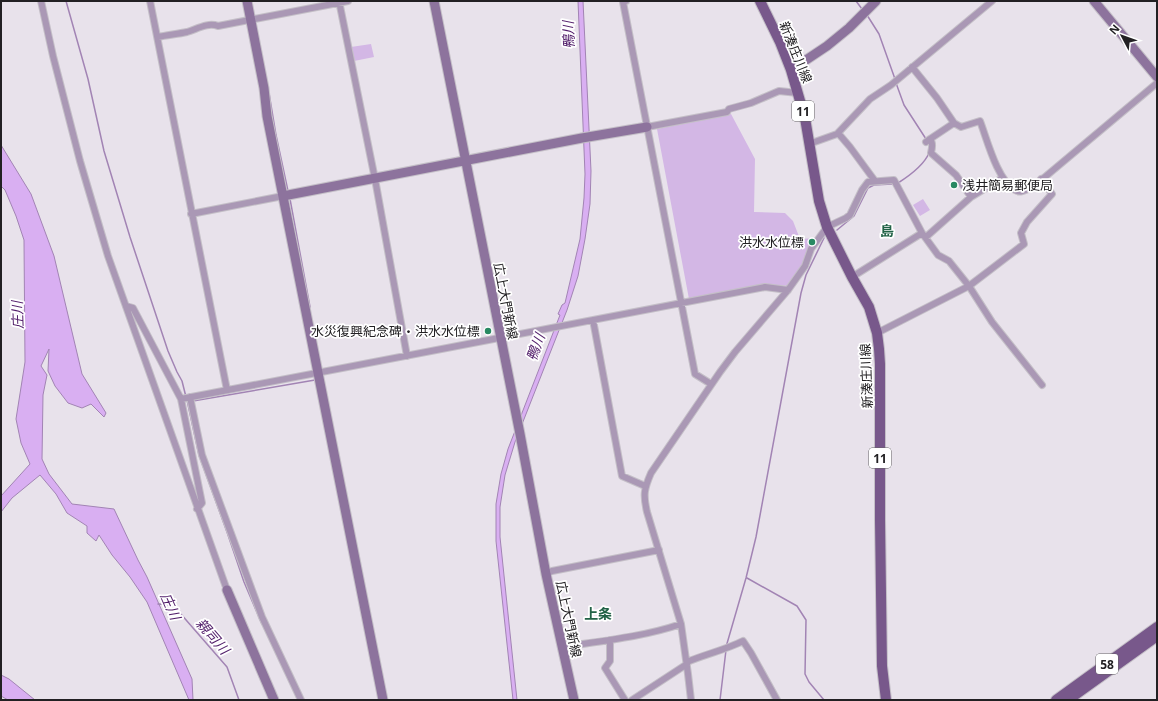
<svg xmlns="http://www.w3.org/2000/svg" width="1158" height="701" font-family="'Noto Sans','Noto Sans JP',sans-serif">
<style>
.green{fill:#d3b7e5}
.water{fill:#d9aff2;stroke:#a284b4}
.lines{fill:none;stroke-linecap:round;stroke-linejoin:round}
.stream{stroke:#a284b4;stroke-width:1.5}
.street-casing{stroke:#c4bfc7;stroke-width:8}
.secondary-casing{stroke:#c4bfc7;stroke-width:11}
.primary-casing{stroke:#c4bfc7;stroke-width:12}
.street{stroke:#aa98b5;stroke-width:6}
.secondary{stroke:#8d739d;stroke-width:9}
.primary{stroke:#78588b;stroke-width:10}
.poi-dot{fill:#288962;stroke:#fff;stroke-width:1.5}
.labels{text-anchor:middle;dominant-baseline:central;stroke-width:3.5;stroke-linejoin:round;paint-order:stroke}
.shield{fill:#fff;stroke:#646365;stroke-width:1}
.shield-label{font-size:12px;font-weight:bold;fill:#222023}
.street-label{font-size:13px;fill:#222023;stroke:#fff}
.poi-label{font-size:13px;fill:#222023;stroke:#fff;text-anchor:end}
.water-label{font-size:14px;font-style:italic;fill:#501c69;stroke:#fff}
.neighbourhood-label{font-size:14px;font-weight:bold;fill:#216246;stroke:#fff}
</style>
<rect width="100%" height="100%" fill="#e8e2eb"/>
<!-- green -->
<path class="green" d="M371 44 374 57 354 61 351 47Z
M731 114 755 159 754 212 785 213 793 221 800 239 818 238 807 268 794 286 764 285 689 299 657 129Z
M923 199 930 210 920 216 913 205Z"/>
<!-- water -->
<path class="water" d="M578 1H583L591 171 590 204 585 239 578 276 567 310 515 442 505 475 500 507V537L517 700H513L496 541V504L501 474 508 449 560 315 558 314 562 305 565 303 580 239 584 198 585 174Z
M1 145 31 194 54 256 82 374 106 413 104 417 91 404 82 408 68 403 55 386 48 371 49 349 41 366 47 375 43 395 42 459 49 474 72 504 114 509 138 560 147 577 192 679 193 700H189L147 602 130 577 112 555 99 535 96 541 87 533V526L67 513 56 494 40 475 12 498 1 512V496L30 464 21 443 16 419 25 362 24 240 16 216 5 190 1 186Z
M1 675 9 679 35 700H8L1 696Z"/>
<g class="lines">
<!-- stream -->
<path class="stream" d="M66 1 88 79 104 151 130 237 168 351 177 372 182 381 186 397
M856 1 862 9
M867 15 879 34 895 79
M896 83 904 105 926 139
M269 93 276 135 288 191
M898 183C909 176 924 165 929 153
M290 199 310 307
M837 230 854 216 868 188 874 185 892 184
M187 400 199 455 227 532 244 582 262 624H263
M193 401 315 380
M747 578 797 606 806 620 805 674 809 682 824 700
M158 604 173 605 227 667 239 700
M726 647 746 578 756 537 801 293 806 275 824 238
M720 700 726 650"/>
<defs>
<path id="street" d="M41 1 53 56 80 161 108 256 227 590
M150 1 227 390
M339 1 375 179 407 356
M626 1 623 2 695 374 711 384
M158 37C167 35 178 34 187 32 197 29 208 22 218 26L348 1
M912 67 937 98 954 123 961 127 980 121C987 139 997 180 1015 190 1021 194 1027 189 1033 187L1157 83
M647 127 727 112 729 109 751 103 779 91 798 93
M838 133 850 147 875 181
M930 139 954 123
M926 142 930 139C933 142 932 149 931 153L956 175 971 197
M809 144 837 134 870 99 891 85 992 1
M191 214 283 196
M926 237 971 197 1002 178
M852 277 922 233
M126 306 133 308 181 399 765 287 788 290
M593 320 622 476 645 486
M877 333 969 286 1024 244 1021 233 1027 222 1052 194 1041 179
M190 397 202 455 262 617 301 700
M181 399 202 503 197 509
M546 574 552 571 659 550
M610 640V661L605 668 625 700
M561 647C601 641 643 637 681 624
M687 662C706 654 725 650 743 641L751 653 777 700
M632 700 687 664
M691 700 688 674 681 624 647 512C643 495 644 489 651 473L720 372 735 352 788 290 805 266 811 249 827 227 846 218 850 215 862 190 868 182 894 180 922 233 938 255 949 261 969 286 992 322 1042 385"/>
<path id="secondary" d="M247 1 264 88 267 116 383 700
M434 1 520 434 546 574 574 700
M1094 1 1157 77
M791 70 827 46 849 28 876 1
M283 196 582 138 647 127
M227 590 274 700"/>
<path id="primary" d="M760 1 780 42 791 70 805 118 819 201 827 227 852 277 869 307 877 333 879 349 880 364V520L882 666 886 700
M1056 700 1157 627
M1068 700 1157 636"/>
</defs>
<!-- street casing -->
<use href="#street" class="street-casing"/>
<!-- secondary casing -->
<use href="#secondary" class="secondary-casing"/>
<!-- primary casing -->
<use href="#primary" class="primary-casing"/>
<!-- street -->
<use href="#street" class="street"/>
<!-- secondary -->
<use href="#secondary" class="secondary"/>
<!-- primary -->
<use href="#primary" class="primary"/>
</g>
<!-- markers -->
<g class="poi-dot">
<circle cx="954" cy="185" r="4"/>
<circle cx="812" cy="242" r="4"/>
<circle cx="488" cy="331" r="4"/>
</g>
<g class="labels">
<!-- shield labels -->
<g class="shield">
<rect x="792" y="101" width="22" height="20" rx="3"/>
<rect x="869" y="448" width="22" height="20" rx="3"/>
<rect x="1096" y="654" width="22" height="20" rx="3"/>
</g>
<g class="shield-label">
<text x="803" y="111">11</text>
<text x="880" y="458">11</text>
<text x="1107" y="664">58</text>
</g>
<!-- street labels -->
<g class="street-label">
<text transform="translate(796 52) rotate(68)">新湊庄川線</text>
<text transform="translate(506 301) rotate(79)">広上大門新線</text>
<text transform="translate(866 376) rotate(-92)">新湊庄川線</text>
<text transform="translate(569 619) rotate(78)">広上大門新線</text>
</g>
<!-- poi labels -->
<g class="poi-label">
<text x="962" y="185" text-anchor="start">浅井簡易郵便局</text>
<text x="804" y="242">洪水水位標</text>
<text x="480" y="331">水災復興紀念碑・洪水水位標</text>
</g>
<!-- water labels -->
<g class="water-label">
<text transform="translate(568 35) rotate(-92)">鴨川</text>
<text transform="translate(17 315) rotate(-92)">庄川</text>
<text transform="translate(535 347) rotate(-70)">鴨川</text>
<text transform="translate(171 606) rotate(66)">庄川</text>
<text transform="translate(213 636) rotate(49)">親司川</text>
</g>
<!-- neighbourhood labels -->
<g class="neighbourhood-label">
<text x="887" y="230">島</text>
<text x="598" y="613">上条</text>
</g>
</g>
<!-- border -->
<rect width="1158" height="701" fill="none" stroke="#222023" stroke-width="4"/>
<!-- north arrow -->
<g transform="translate(1122 36) rotate(311)" stroke="#ffffff" stroke-width="3" paint-order="stroke">
<path d="M0-3L7 15L0 10L-7 15Z" fill="#222023"/>
<text y="-6" font-size="11" font-weight="bold" text-anchor="middle" fill="#222023">N</text>
</g>
</svg>
